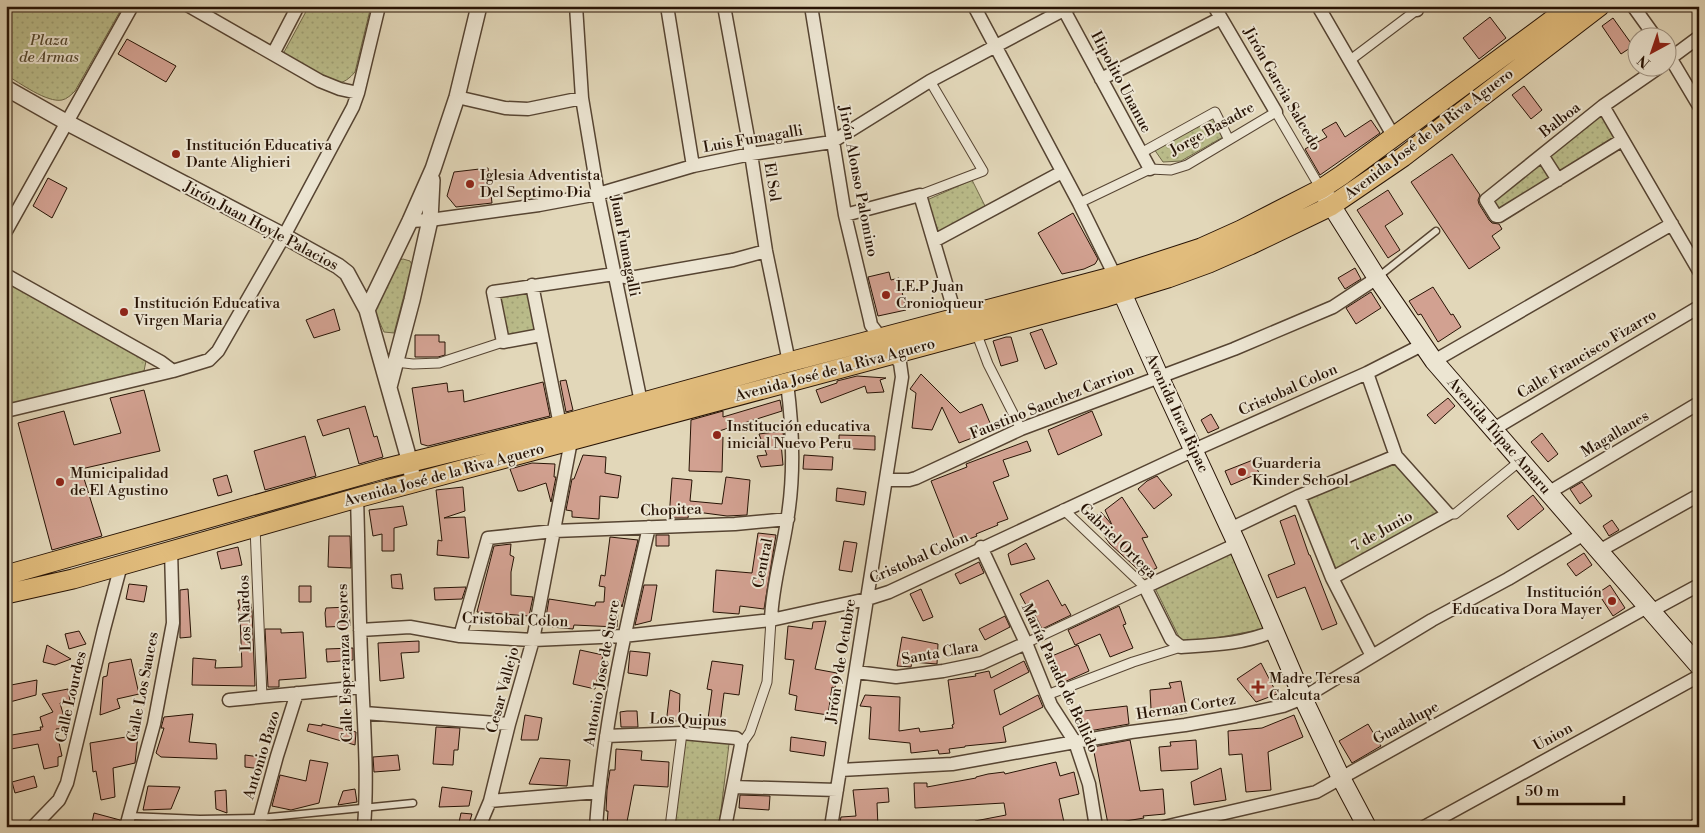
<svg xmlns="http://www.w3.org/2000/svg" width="1705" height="833" font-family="'Libre Bodoni',serif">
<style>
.park{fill:url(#park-dots);stroke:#706848}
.building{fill:#d2a191;stroke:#271305}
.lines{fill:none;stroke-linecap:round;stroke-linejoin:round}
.service-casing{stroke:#564432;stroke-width:9}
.pedestrian-casing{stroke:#564432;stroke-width:11}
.minor-casing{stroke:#564432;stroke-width:15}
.tertiary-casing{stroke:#564432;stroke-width:18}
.secondary-casing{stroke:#271305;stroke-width:20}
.primary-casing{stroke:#271305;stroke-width:21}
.service{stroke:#ece5d2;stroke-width:6}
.pedestrian{stroke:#ece5d2;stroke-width:9}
.minor{stroke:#ece5d2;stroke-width:12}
.tertiary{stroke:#ece5d2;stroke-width:15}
.secondary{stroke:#ece5d2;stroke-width:18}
.primary{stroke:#e1bc7c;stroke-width:19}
.poi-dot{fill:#8f2418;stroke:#ece5d2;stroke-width:2}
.labels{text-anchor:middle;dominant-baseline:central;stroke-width:4;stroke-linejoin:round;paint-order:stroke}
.park-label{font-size:15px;font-style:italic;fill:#53462d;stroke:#ece5d2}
.street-label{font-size:15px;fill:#271305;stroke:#ece5d2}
.poi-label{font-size:15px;fill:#271305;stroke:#ece5d2;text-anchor:start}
</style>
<defs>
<pattern id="park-dots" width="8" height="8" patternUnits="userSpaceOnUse" patternTransform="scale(1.25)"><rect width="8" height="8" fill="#babc8a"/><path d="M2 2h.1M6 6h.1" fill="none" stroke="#a0a176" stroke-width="1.8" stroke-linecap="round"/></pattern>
</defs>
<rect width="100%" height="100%" fill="#e2d7b9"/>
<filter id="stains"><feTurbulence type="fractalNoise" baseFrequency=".004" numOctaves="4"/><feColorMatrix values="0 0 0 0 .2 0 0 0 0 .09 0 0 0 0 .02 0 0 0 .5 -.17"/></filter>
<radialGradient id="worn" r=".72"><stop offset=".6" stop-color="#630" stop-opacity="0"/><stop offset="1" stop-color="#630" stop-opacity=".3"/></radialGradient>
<!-- park -->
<path class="park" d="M6 6H123L75 91C71 95 67 99 62 100 47 103 20 83 6 75Z
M309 6H371L355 72C350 78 344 83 335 84L283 54Z
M1603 110 1619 140 1498 214 1488 199Z
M1214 116 1223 137 1181 161 1163 162 1154 149Z
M972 180 986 208 939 233 927 200Z
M403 259 410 261 412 265 394 333 384 332 375 312 377 304 399 260Z
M6 282 146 361 144 371 6 407Z
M527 289 536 331 506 336 499 294Z
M1398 463 1440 510 1439 516 1337 571 1308 499Z
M1237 550 1263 629 1189 643 1180 639 1155 588Z
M685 736 723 737 729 744 719 827H674Z"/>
<!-- building -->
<path class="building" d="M1490 17 1506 38 1479 59 1463 38Z
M1613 18 1633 46 1621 54 1602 26Z
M127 39 176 66 166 82 118 54Z
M1524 86 1542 110 1531 119 1512 95Z
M1371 120 1380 133 1320 175 1305 149 1327 137 1322 130 1336 122 1345 137Z
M1452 154 1480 195 1478 200 1479 204 1489 220 1492 223 1499 224 1502 229 1492 236 1500 248 1469 269 1411 182Z
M488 168 492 203 456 207 447 196 454 172Z
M48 178 67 188 52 218 33 206Z
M1388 190 1403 214 1385 226 1400 250 1388 258 1357 210Z
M1073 213 1098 259 1095 264 1084 269 1062 274 1038 233Z
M1355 268 1361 279 1345 289 1338 278Z
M889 272 891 280 899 278 906 310 878 316 868 277Z
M1433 287 1451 315 1453 314 1461 327 1438 342 1421 314 1418 315 1409 301Z
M1371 292 1381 308 1356 324 1346 308Z
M334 309 340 330 314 338 306 320Z
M1042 329 1057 364 1045 369 1030 333Z
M415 335H439V342H445V355L438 357H415Z
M1006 337H1011L1018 361 1001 366 993 341Z
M921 374 960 413 982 404 993 430 959 443 942 407 932 430 912 428 916 393 910 389Z
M857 376 886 378 880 380 884 392 867 393 865 386 821 403 816 390 837 383V381Z
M566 380 573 410 566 412 560 381Z
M543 382 550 416 428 446 421 444 412 388 447 383 448 392 463 390 464 402Z
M144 390 160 451 81 469 102 536 52 550 18 423 64 411 74 445 121 433 110 398Z
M1448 398 1455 406 1435 424 1427 415Z
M780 400 782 411 716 432 717 438 723 437 722 472 689 471 691 420 723 411V417Z
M365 406 374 437 377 436 383 457 359 464 349 428 323 436 317 420Z
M1092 411 1102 435 1058 455 1048 430Z
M1211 414 1219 428 1208 433 1201 420Z
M783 431 784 443H781L783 465 761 467 757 456 767 455 759 434Z
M1542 433 1558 454 1548 462 1531 442Z
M839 435 875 436V450L839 448Z
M305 436 316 476 265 490 254 451Z
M1027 441 1031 451 1003 460 1009 476 993 482 1008 519 997 523 998 525 976 534 977 536 956 544 931 481 967 467 966 464Z
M583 455 606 457 605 473 621 476 618 498 600 496 599 519 572 517V511L566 510 572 479H574Z
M804 455 833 457 832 470 803 469Z
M1253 460 1259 473 1231 485 1225 471Z
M532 463 555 464 554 477H556L551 502 546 483 522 491H518L510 469Z
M227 475 232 492 218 496 213 479Z
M1157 476 1172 495 1154 509 1138 489 1147 481Z
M726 477 750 480 747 515 727 516 689 511 688 518H669L672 478 692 480 690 501 722 504Z
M1582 482 1592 496 1580 504 1570 489Z
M463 487 465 511 444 518 465 517 469 558 437 555 438 540 442 541 436 490Z
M837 488 866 492 864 505 836 501Z
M1533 495 1544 509 1518 530 1507 516Z
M1122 497 1148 537 1142 538 1157 568 1143 574 1110 544 1092 519 1101 512 1112 525 1105 510Z
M403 506 407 525 394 528V551H382V534L373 536 369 510Z
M1295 515 1309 555H1310L1337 624 1322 630 1305 587 1277 598 1268 575 1295 564 1280 521Z
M1612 520 1619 530 1609 536 1603 526Z
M758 533 776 535 764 609 740 606 739 614 713 612 716 570 752 573Z
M656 535H669V546H656Z
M329 536H350L351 568 328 567Z
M610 537 638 540 622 607 619 600 617 627 574 625 573 629 552 627 548 617H546L549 599 595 606 596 602H604L605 587 599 586 601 575 605 576Z
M844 541 857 543 852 572 839 570Z
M1026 543 1035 559 1011 565 1008 554Z
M511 544 510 555 514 557 511 572V595L533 597 529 616 477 612 494 546Z
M238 547 242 565 221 569 217 552Z
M1584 553 1592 565 1576 576 1567 564Z
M979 562 984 573 960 584 955 574Z
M401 574 403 589 392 588 391 575Z
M1048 580 1062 606 1065 604 1071 615 1042 629 1029 603 1026 605 1020 594Z
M129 584 147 586 144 602 126 599Z
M644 585H657L651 621 635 625Z
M1610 585 1625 608 1613 616 1598 593Z
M299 586H311V602H299Z
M466 587 462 599 435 600 434 588Z
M188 589 191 637 180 638V590Z
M921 589 933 617 923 621 910 594Z
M238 600H250L252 611 255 686 192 685 193 658 216 660 215 668 242 667 240 616 238 608H240Z
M1119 606 1126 624 1123 625 1133 648 1110 657 1100 634 1075 645 1068 630Z
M349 607 350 626 326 627 325 613 326 608Z
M1005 616 1010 627 985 640 979 629Z
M826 621 815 669 837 673 835 688 832 687 828 715 795 710 797 696 789 694 794 660 785 659 788 626 812 629 813 622Z
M265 629H281V633L303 632 306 678 279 680V687H268Z
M79 631 86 644 69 649 65 634Z
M902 637 938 644 937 664 912 662 911 667 897 666Z
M419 641V652L401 653 404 678 380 681 378 643Z
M47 645 71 659 55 665 43 662Z
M1078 645 1089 671 1062 683 1052 656Z
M353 648V660L327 662 326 649Z
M580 650 603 655 595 689 573 684Z
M630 651 650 653 647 676 628 673Z
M131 659 139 694 117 699 120 708 100 715 103 677 107 676 109 663Z
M712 661 743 665 739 695 724 693 720 724 707 726 712 690 707 689Z
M1024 661 1029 672 994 690 1000 715 1038 695 1043 707 1003 727 1006 742 965 746V747L949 749 950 753 939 754 938 750 911 753 910 743 869 739 871 707 860 706 865 695 900 697 899 731 919 728 920 732 953 728 952 725 954 724 948 680 976 676 975 674 989 671 991 678Z
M1261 663 1277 694 1256 702 1237 679Z
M37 680 36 695 6 703V686Z
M1181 681 1187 713 1175 715 1174 706 1151 709 1150 690 1171 688 1169 683Z
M68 689 70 701 60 703 67 728 56 729 62 756 58 757V766L44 769 38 744 6 750V736L41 730 40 727H43L40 717 53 712 42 694Z
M670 690 680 694 679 720 666 724Z
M1127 706 1129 724 1089 731V729H1083L1075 712Z
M627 711H637L638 727H621L620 712Z
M193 714 189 742 216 744 217 759 161 757 156 753 164 728H161L164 717Z
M525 715 542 718 538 740H521Z
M1294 715 1303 737 1268 752 1271 790 1246 792 1242 754 1229 755 1228 731 1262 728Z
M309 724 322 726V724L356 732 355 745 307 731Z
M1368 724 1381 746 1352 763 1339 741Z
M436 727 460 728 458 750H454L453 765 433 764Z
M138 735 135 763 113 768 115 797 101 800 96 771 93 772 90 743Z
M791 737 826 742 824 756 790 751Z
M1130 740 1140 791 1163 789 1165 814 1143 816 1144 818 1108 824 1093 747Z
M1196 740 1198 769 1161 771 1159 747 1171 746 1170 742Z
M616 749 642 751 641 760 669 762 668 787 634 785 626 827H607L608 811H606L607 790 610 770H615Z
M245 755 267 758 262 769 245 767Z
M398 755 400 770 374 772 373 757Z
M540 758 570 760 567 786 529 784Z
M310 760 328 763 319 803 291 810 272 806 280 775 306 781Z
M1056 762 1060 776 1074 772 1079 794 1059 799 1065 827H975V821L1006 815 1004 803 915 808 914 783H927V787L976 778V777L988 774 1004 772 1005 774Z
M1221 768 1226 800 1194 805 1191 782Z
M34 776 37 787 15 793 12 782Z
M148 786 180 787 171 809 143 810Z
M442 787 472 791 469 806 439 807Z
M888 788 889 802 877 803 878 827H839L841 817 856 816 853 790Z
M355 789 357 802 338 805 343 791Z
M226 790 227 813 216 809 215 791Z
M740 795 770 796 769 810 739 808Z
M94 813 120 820 118 827H91Z
M461 813 472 814 468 827H458Z"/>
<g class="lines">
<defs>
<path id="service" d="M1378 277 1436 231
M129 816 200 819 260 818 413 803"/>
<path id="pedestrian" d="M1349 61 1422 6
M1141 153 1215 112 1229 140
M920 195 983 171 930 81
M1079 203 1150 169 1171 170 1187 165 1276 112 1321 189
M976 332 988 364 1021 429
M396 362 413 364 439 363 503 342
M1448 514H1455L1520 461
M255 527 262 697
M1026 643 1145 587 1063 509
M1047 695 1133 662 1181 647
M741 745 750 732 767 682 771 620
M670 827 682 733"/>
<path id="minor" d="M189 6 320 81 340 89 358 93
M576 6 582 98 598 194 641 402
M667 6 693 166
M724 6 751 154 766 251 789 362
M811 6 845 215 870 320 871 325 900 363 902 377 831 827
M974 6 1079 203 1115 276
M1214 6 1276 112
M1318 6 1394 137
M1415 6 1417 10
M1633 6 1656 38
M1064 10 1150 169
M273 54 298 6
M1668 54 1699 106
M1668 60 1699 37
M1101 79 1221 18
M457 97 505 108 528 109 582 98
M1603 106 1699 271
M1622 140 1499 216H1496L1486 200 1603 106 1658 68
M1542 155 1558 180
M845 215 920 195 956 317
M410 221 430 220 539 205 598 194 693 166 751 154 832 142 930 81 1071 6
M6 231 132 6
M934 241 1062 172
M6 275 161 362 173 371
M532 285 560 425
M541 335 503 342 493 292 614 274 625 277H636L733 260 766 251
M1434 361 1672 224
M6 411 173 371 209 360 218 351 284 236 353 107 358 93 379 6
M1492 430 1699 307
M887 480H909L916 478 1021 429 1234 349 1333 307 1377 278
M1548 493 1699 403
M1299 496 1332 578 1372 656
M357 498C359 558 359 618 362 678 364 727 368 777 364 827
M1230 529 1299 496 1396 456
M1237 544 1145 587 1171 639 1181 647C1213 645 1244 644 1274 631
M981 547 1026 643 1051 705 1075 742 1089 784 1096 827
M1599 551 1699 495
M1332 578 1448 514 1396 456 1367 373
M1651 611 1699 585
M771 620C772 587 782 554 787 521 795 475 793 429 787 383
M360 630 410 627 460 636 533 640 623 636 771 620 867 599 889 592 1194 450 1367 373 1422 345
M460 636 488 538 554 531 735 524 788 519
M856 672 896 677 943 671 982 663 1026 643
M229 700 362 687
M364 713 509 724
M606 736 682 733 736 738 740 741 741 745 725 827
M840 770 952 764 1131 732 1185 725 1236 716 1283 706 1303 698 1432 620 1508 579 1584 534
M733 787 837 790
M490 801 598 792
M33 827 59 800 67 783 104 629 121 565
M126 827 154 724 173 623 171 550
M259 827 260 818 277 756 297 693
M479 827 490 801 509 724 533 640 571 441
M596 827C603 725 626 626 649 527
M1164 827 1316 792 1647 607
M1424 827 1699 676"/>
<path id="tertiary" d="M6 88 66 122 284 236 338 266 347 273 367 310 407 452 414 484
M367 310 410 221 433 169 457 97 479 6
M389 387 412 300 430 220 432 180
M1696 827 1699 826"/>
<path id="secondary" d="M1321 189 1377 278 1434 361 1699 666
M1116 279 1159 376 1237 544 1303 698 1341 778 1367 827"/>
<path id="primary" d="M6 575 383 469 553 427 789 362 1115 276 1201 248 1241 230 1321 189 1342 175 1571 6
M6 594 73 579 357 498 1106 297 1168 278 1209 263 1250 245 1331 206 1403 157 1600 6"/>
</defs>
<!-- service casing -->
<use href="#service" class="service-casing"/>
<!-- pedestrian casing -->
<use href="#pedestrian" class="pedestrian-casing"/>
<!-- minor casing -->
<use href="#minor" class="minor-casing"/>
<!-- tertiary casing -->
<use href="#tertiary" class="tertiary-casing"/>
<!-- secondary casing -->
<use href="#secondary" class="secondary-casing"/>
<!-- primary casing -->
<use href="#primary" class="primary-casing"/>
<!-- service -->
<use href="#service" class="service"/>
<!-- pedestrian -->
<use href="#pedestrian" class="pedestrian"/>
<!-- minor -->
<use href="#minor" class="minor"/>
<!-- tertiary -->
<use href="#tertiary" class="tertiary"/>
<!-- secondary -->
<use href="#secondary" class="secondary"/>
<!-- primary -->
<use href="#primary" class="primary"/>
</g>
<!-- markers -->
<g class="poi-dot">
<circle cx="176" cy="154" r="5"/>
<circle cx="470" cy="184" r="5"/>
<circle cx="886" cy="295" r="5"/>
<circle cx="124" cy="312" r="5"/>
<circle cx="717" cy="435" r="5"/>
<circle cx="1242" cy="472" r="5"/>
<circle cx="60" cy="482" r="5"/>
<circle cx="1612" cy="601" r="5"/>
<path d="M1255.5 679.5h5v5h5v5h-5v5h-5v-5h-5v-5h5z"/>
</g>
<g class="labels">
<!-- park labels -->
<g class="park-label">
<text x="49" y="40">Plaza<tspan x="49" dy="17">de Armas</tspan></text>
</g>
<!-- street labels -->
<g class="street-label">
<text transform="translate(1121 82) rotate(62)">Hipolito Unanue</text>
<text transform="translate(1282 89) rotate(60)">Jirón Garcia Salcedo</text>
<text transform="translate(1560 120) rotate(-38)">Balboa</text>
<text transform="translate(1212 129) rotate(-29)">Jorge Basadre</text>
<text transform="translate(1429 134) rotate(-37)">Avenida José de la Riva Aguero</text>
<text transform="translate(753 139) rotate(-10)">Luis Fumagalli</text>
<text transform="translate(858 181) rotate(79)">Jirón Alonso Palomino</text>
<text transform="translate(772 182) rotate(81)">El Sol</text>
<text transform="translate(261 226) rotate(28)">Jirón Juan Hoyle Palacios</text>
<text transform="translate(625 246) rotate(79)">Juan Fumagalli</text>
<text transform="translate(1587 354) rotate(-31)">Calle Francisco Fizarro</text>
<text transform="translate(835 370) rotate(-15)">Avenida José de la Riva Aguero</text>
<text transform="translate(1288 390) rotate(-24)">Cristobal Colon</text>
<text transform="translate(1052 402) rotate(-22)">Faustino Sanchez Carrion</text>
<text transform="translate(1177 413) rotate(65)">Avenida Inca Ripac</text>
<text transform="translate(1615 434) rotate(-31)">Magallanes</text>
<text transform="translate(1499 436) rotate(49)">Avenida Túpac Amaru</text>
<text transform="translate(444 475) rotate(-15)">Avenida José de la Riva Aguero</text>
<text transform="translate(671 510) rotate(-2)">Chopitea</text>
<text transform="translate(1382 531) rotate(-29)">7 de Junio</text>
<text transform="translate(1118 541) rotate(44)">Gabriel Ortega</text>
<text transform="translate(919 558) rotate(-24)">Cristobal Colon</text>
<text transform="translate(763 563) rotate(-79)">Central</text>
<text transform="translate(245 613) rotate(-92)">Los Nardos</text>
<text transform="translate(515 620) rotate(2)">Cristobal Colon</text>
<text transform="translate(940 653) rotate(-10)">Santa Clara</text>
<text transform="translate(841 661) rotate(-81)">Jirón 9 de Octubre</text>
<text transform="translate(345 663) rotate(-92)">Calle Esperanza Osores</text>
<text transform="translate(602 673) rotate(-80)">Antonio Jose de Sucre</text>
<text transform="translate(1060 678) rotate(65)">María Parado de Bellido</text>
<text transform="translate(143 687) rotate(-79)">Calle Los Sauces</text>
<text transform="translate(503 690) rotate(-75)">Cesar Vallejo</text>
<text transform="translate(71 697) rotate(-77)">Calle Lourdes</text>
<text transform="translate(1186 707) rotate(-9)">Hernan Cortez</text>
<text transform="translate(688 720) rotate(2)">Los Quipus</text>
<text transform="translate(1406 723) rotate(-29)">Guadalupe</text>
<text transform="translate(1553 737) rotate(-29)">Union</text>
<text transform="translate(262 755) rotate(-73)">Antonio Bazo</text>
</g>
<!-- poi labels -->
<g class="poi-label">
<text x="186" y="145">Institución Educativa<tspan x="186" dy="17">Dante Alighieri</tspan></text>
<text x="480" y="175">Iglesia Adventista<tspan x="480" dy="17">Del Septimo Dia</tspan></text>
<text x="896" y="286">I.E.P Juan<tspan x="896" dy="17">Cronioqueur</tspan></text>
<text x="134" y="303">Institución Educativa<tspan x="134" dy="17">Virgen Maria</tspan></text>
<text x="727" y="426">Institución educativa<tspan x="727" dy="17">inicial Nuevo Peru</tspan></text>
<text x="1252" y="463">Guarderia<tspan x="1252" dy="17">Kinder School</tspan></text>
<text x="70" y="473">Municipalidad<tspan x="70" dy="17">de El Agustino</tspan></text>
<text x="1602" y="592" text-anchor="end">Institución<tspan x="1602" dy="17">Educativa Dora Mayer</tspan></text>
<text x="1269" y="678">Madre Teresa<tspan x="1269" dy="17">Calcuta</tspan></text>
</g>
</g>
<!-- margin -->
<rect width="1705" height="833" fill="none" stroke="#e2d7b9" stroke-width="25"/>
<rect x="8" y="8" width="1690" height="818" fill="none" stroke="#271305" stroke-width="2.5"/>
<rect x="12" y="12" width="1680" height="808" fill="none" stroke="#271305"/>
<!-- north arrow -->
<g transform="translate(1652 52) rotate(220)"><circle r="24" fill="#ece5d2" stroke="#9d9180"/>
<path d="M0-4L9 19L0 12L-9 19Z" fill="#8f2418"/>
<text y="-8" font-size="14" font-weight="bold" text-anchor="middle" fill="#271305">N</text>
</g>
<!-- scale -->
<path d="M1518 796v8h106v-8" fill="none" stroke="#271305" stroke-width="2.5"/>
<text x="1525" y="796" font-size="15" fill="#271305" stroke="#ece5d2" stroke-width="4" paint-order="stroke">50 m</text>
<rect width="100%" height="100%" filter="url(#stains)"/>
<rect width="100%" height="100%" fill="url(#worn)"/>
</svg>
